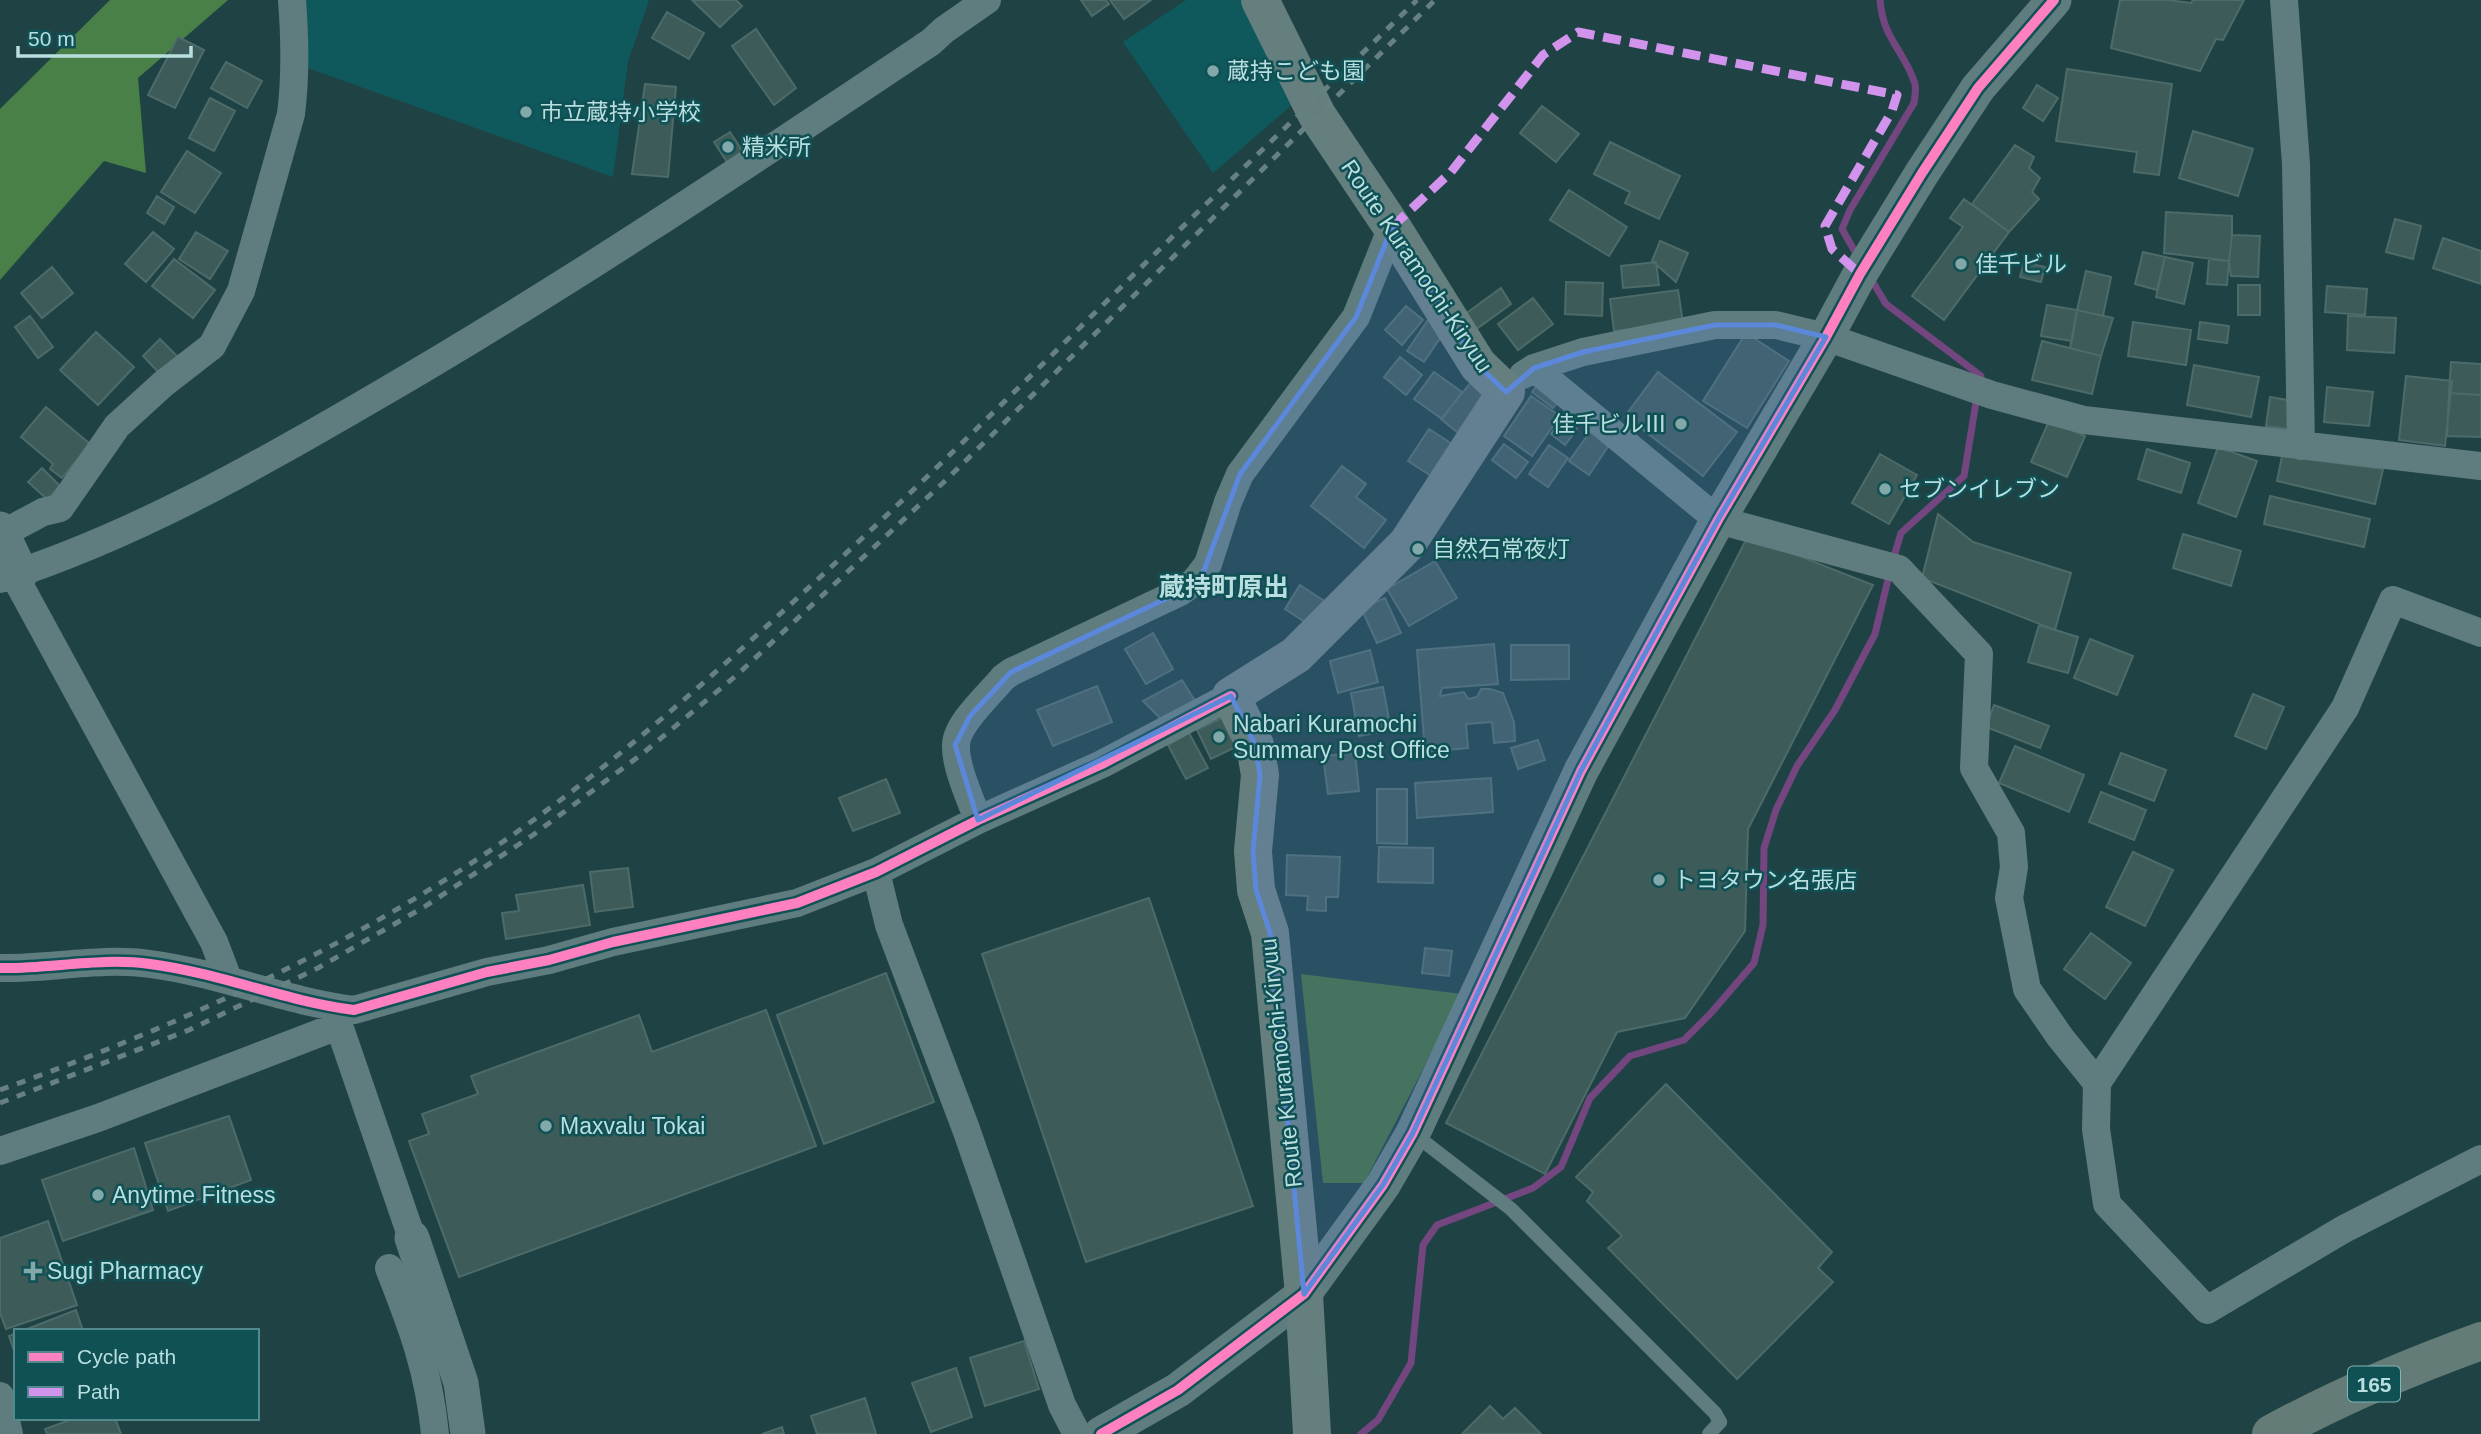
<svg xmlns="http://www.w3.org/2000/svg" width="2481" height="1434" font-family="Arial,'Noto Sans JP',sans-serif">
<style>
.built{fill:#0f595d}
.green{fill:#416f41}
.forest{fill:#498047}
.lines{fill:none;stroke-linecap:round;stroke-linejoin:round}
.stream{stroke:#744680;stroke-width:7}
.building{fill:#3c5b59;stroke:#4c6b69;stroke-width:2}
.service{stroke:#5f7d7f;stroke-width:14}
.minor{stroke:#5f7d7f;stroke-width:28}
.tertiary{stroke:#5f7d7f;stroke-width:35}
.secondary{stroke:#657f7f;stroke-width:38}
.trunk{stroke:#647c78;stroke-width:38}
.rail{stroke:#678182;stroke-width:5;stroke-dasharray:9 9;stroke-linecap:butt}
.quiet{stroke:#d193ec;stroke-width:9;stroke-dasharray:18 9;stroke-linecap:butt}
.cycleway-casing{stroke:#0f5155;stroke-width:15}
.cycleway{stroke:#ff80c0;stroke-width:10}
.marked{fill:#5b88db;fill-opacity:0.2;stroke:#5b88db;stroke-width:5;stroke-linejoin:round}
.poi-dot{fill:#83a8aa;stroke:#0f5155;stroke-width:2.5}
.labels{text-anchor:middle;dominant-baseline:central;stroke-width:5;stroke-linejoin:round;paint-order:stroke}
.shield{fill:#0f5155;stroke:#86b4b6;stroke-width:2}
.shield-label{font-size:21px;font-weight:bold;fill:#b9dee0}
.poi-label{font-size:23px;fill:#b9dee0;stroke:#0f5155;text-anchor:start}
.street-label{font-size:23px;fill:#b9dee0;stroke:#0f5155}
.quarter-label{font-size:26px;font-weight:bold;fill:#b9dee0;stroke:#0f5155}
</style>
<rect width="100%" height="100%" fill="#1f4345"/>
<!-- built -->
<path class="built" d="M302 0H649L628 62 613 177 305 67Z
M1186 0H1247L1299 99 1213 173 1123 42Z"/>
<!-- green -->
<path class="green" d="M1301 974 1462 994 1364 1183H1323Z"/>
<!-- forest -->
<path class="forest" d="M110 0H228L138 78 146 173 104 161 0 280V109Z"/>
<g class="lines">
<!-- stream -->
<path class="stream" d="M1858 257 1842 229 1850 210 1914 103C1915 96 1917 87 1914 81 1903 49 1883 39 1880 0
M1871 279 1886 304 1981 376 1979 384
M1893 560 1901 533 1964 476 1977 396
M1361 1434 1378 1420 1411 1363 1423 1245 1437 1225 1533 1188 1561 1167 1590 1098 1630 1056 1684 1040 1711 1013 1754 963 1763 925 1764 848 1776 810 1797 766 1835 710 1875 634 1890 571"/>
</g>
<!-- building -->
<path class="building" d="M692 0H736L742 6 720 27Z
M1081 0H1106L1109 4 1092 16Z
M1110 0H1151L1124 19Z
M2120 0H2168L2191 3 2193 0H2244L2223 40 2216 39 2200 71 2111 48Z
M667 12 704 33 689 59 652 38Z
M756 29 796 88 774 105 732 46Z
M178 37 204 50 175 108 148 95Z
M226 62 262 81 247 108 211 88Z
M2067 69 2172 84 2159 175 2134 172 2137 152 2056 141Z
M645 84 676 87 668 177 632 174Z
M2037 85 2058 98 2043 121 2023 108Z
M210 98 235 111 214 151 189 138Z
M1542 106 1579 134 1556 162 1520 133Z
M2193 131 2253 149 2238 196 2179 178Z
M730 132 743 152 727 162 714 142Z
M1610 142 1680 176 1659 219 1625 203 1630 192 1594 174Z
M2015 145 2034 157 2029 168 2040 178 2032 192 2039 199 2009 232 1972 204Z
M187 151 221 173 195 213 161 192Z
M1569 190 1627 227 1609 256 1550 220Z
M157 196 174 207 164 224 147 213Z
M1964 199 2009 232 1944 320 1912 296 1963 227 1950 218Z
M2166 212 2232 216V235L2229 261 2164 253Z
M2395 219 2421 226 2413 259 2386 252Z
M153 232 174 249 146 282 125 264Z
M196 232 228 251 210 279 179 259Z
M2232 235 2260 236 2258 277 2231 276 2229 261Z
M2443 238 2481 251V284L2433 268Z
M1660 241 1688 253 1676 282 1652 261Z
M2143 252 2165 257 2157 290 2135 284Z
M2165 257 2193 263 2184 304 2156 297Z
M174 259 215 290 193 318 152 286Z
M2209 259 2229 261 2227 285 2207 284Z
M1656 262 1659 285 1623 288 1621 266Z
M2024 262 2045 267 2041 282 2020 277Z
M52 267 73 293 42 318 21 293Z
M2086 271 2111 277 2103 316 2077 310Z
M1566 282 1603 283 1602 316 1565 314Z
M2238 285H2260V315H2238Z
M2327 286 2367 289 2365 315 2325 312Z
M1501 288 1511 304 1475 330 1464 315Z
M1678 290 1683 323 1614 331 1610 299Z
M1533 298 1553 324 1518 350 1498 324Z
M2047 305 2077 310 2072 341 2041 336Z
M1406 306 1423 320 1402 345 1385 330Z
M2077 310 2113 318 2101 356 2070 348Z
M1434 311 1451 322 1424 362 1407 351Z
M30 316 53 347 38 358 15 327Z
M2348 316 2396 318 2394 353 2347 350Z
M2133 322 2191 330 2186 365 2128 356Z
M2200 322 2229 326 2227 343 2198 339Z
M96 332 134 367 98 405 60 370Z
M1746 333 1789 361 1747 428 1703 401Z
M160 339 178 357 161 375 143 356Z
M2042 341 2101 356 2092 394 2032 380Z
M1400 357 1422 375 1406 395 1384 377Z
M2451 362 2481 364V395L2449 393Z
M2194 365 2259 377 2251 417 2187 405Z
M1434 372 1462 392 1442 419 1414 399Z
M1658 372 1737 432 1703 476 1625 416Z
M1476 376 1489 415 1468 441 1441 419Z
M2406 376 2452 381 2445 446 2399 440Z
M1539 383 1560 399 1553 408 1532 392Z
M2327 387 2373 392 2369 426 2324 422Z
M2449 393 2481 395V437L2447 436Z
M1531 396 1560 416 1532 456 1504 436Z
M2270 397 2293 401 2289 429 2266 426Z
M46 407 90 444 62 478 50 469 53 464 21 437Z
M1562 418 1577 429 1565 445 1551 434Z
M2049 421 2085 436 2067 477 2031 462Z
M1429 429 1460 449 1439 481 1408 461Z
M1590 432 1609 445 1589 475 1569 461Z
M1504 444 1528 462 1516 478 1492 460Z
M1549 445 1568 458 1548 487 1529 474Z
M2218 447 2257 461 2236 517 2198 503Z
M2147 449 2190 463 2181 493 2138 479Z
M1880 454 1917 475 1889 524 1852 503Z
M2282 456 2383 469 2375 504 2277 481Z
M1342 466 1366 484 1356 497 1386 520 1364 548 1311 506Z
M42 468 60 486 47 499 28 482Z
M2270 496 2370 519 2364 547 2264 524Z
M1938 514 1973 542 2071 573 2055 630 1922 578Z
M2183 534 2241 551 2231 586 2173 568Z
M1748 536 1873 585 1748 829 1745 931 1685 1018 1617 1032 1545 1174 1446 1123Z
M1435 561 1457 598 1409 626 1387 589Z
M1300 585 1332 606 1317 630 1285 609Z
M1385 598 1401 633 1377 643 1361 608Z
M2039 625 2078 637 2068 673 2028 662Z
M1153 633 1173 669 1146 684 1125 649Z
M2090 639 2133 656 2117 695 2074 678Z
M1494 644 1498 684 1442 688 1440 696 1464 692 1468 699 1477 697 1481 689H1490L1503 693 1514 722 1515 741 1494 743 1492 722 1466 724 1468 748 1425 752 1417 650Z
M1511 645H1569V679L1511 680Z
M1370 650 1378 682 1338 693 1330 661Z
M1182 680 1195 701 1162 720 1143 701Z
M1097 686 1112 722 1053 746 1037 710Z
M1383 687 1391 730 1359 736 1351 693Z
M2253 694 2284 707 2266 749 2235 736Z
M1994 705 2049 726 2040 748 1986 727Z
M1226 716 1240 745 1211 759 1197 730Z
M1189 733 1208 768 1186 779 1168 745Z
M1538 740 1545 760 1518 769 1511 748Z
M2015 746 2084 775 2069 812 1999 783Z
M1355 753 1359 791 1328 794 1323 756Z
M2121 753 2166 770 2154 801 2109 784Z
M1491 778 1493 812 1417 818 1415 783Z
M886 779 900 813 853 831 839 798Z
M1377 789H1407V844L1377 843Z
M2101 792 2146 810 2134 840 2089 822Z
M1379 847 1433 848V883L1378 882Z
M2133 852 2173 870 2145 926 2106 907Z
M1287 855 1340 857 1338 897H1326V911L1307 910 1308 896 1286 895Z
M628 868 633 907 595 912 590 872Z
M583 885 590 925 506 939 502 913 519 911 516 895Z
M1149 898 1253 1206 1086 1262 982 954Z
M2091 933 2131 963 2105 999 2064 969Z
M1425 948 1452 951 1449 976 1422 973Z
M886 973 934 1102 824 1144 777 1015Z
M766 1010 816 1146 459 1277 409 1141 429 1134 422 1114 478 1094 471 1076 639 1015 652 1052Z
M1666 1084 1832 1252 1818 1268 1833 1282 1737 1379 1608 1248 1622 1236 1587 1201 1593 1192 1576 1177Z
M229 1116 251 1180 168 1211 145 1143Z
M134 1148 153 1210 63 1241 42 1180Z
M48 1221 77 1305 6 1329 0 1313V1238Z
M76 1310 83 1331H22Z
M16 1333V1356L9 1336Z
M1024 1341 1039 1389 985 1406 970 1358Z
M956 1368 972 1417 931 1432 912 1383Z
M865 1398 876 1434H817L811 1416Z
M1490 1406 1503 1419 1515 1408 1541 1434H1462Z
M75 1418H115L121 1434H47L45 1429Z
M782 1427 784 1434H762Z"/>
<g class="lines">
<!-- service -->
<path class="service" d="M1414 1134 1511 1209 1715 1413 1720 1422 1709 1434"/>
<!-- minor -->
<path class="minor" d="M2284 0 2296 164 2301 446
M1534 368 1718 520 1899 569 1979 654 1974 768 2011 833 2014 867 2009 898 2027 989 2060 1037 2097 1083
M1523 375 1534 368 1583 352 1715 325H1776L1826 337 1992 395 2084 420 2481 466
M2 534 43 512 60 508 117 426 163 384 212 346 241 291 291 114C296 75 295 39 292 0
M14 575 214 942 228 979
M0 579C131 537 252 469 370 400 562 289 747 165 931 42L944 30 987 0
M2481 633 2393 600 2345 708 2097 1083 2096 1129 2107 1204 2207 1310 2344 1229 2481 1159
M978 820C971 800 955 767 956 745 956 724 990 694 1003 678L1011 672 1180 592 1194 582 1208 564 1228 502 1240 474 1356 317 1392 227
M876 872 889 925 966 1129 1062 1405 1077 1434
M0 968C50 969 100 957 150 964 219 973 285 1001 354 1010L487 972 549 960 613 942 797 903 876 872 978 820 1102 764 1231 696
M333 1008 412 1238
M0 1151 98 1118 338 1026
M389 1268C412 1326 429 1371 435 1434
M0 1396 9 1434"/>
<!-- tertiary -->
<path class="tertiary" d="M0 529 21 573
M412 1238 461 1383 468 1434
M1101 1434 1178 1390 1304 1294 1383 1185 1413 1133 1581 771 1718 520 1826 337 1860 274 1922 173 1978 88 2054 0"/>
<!-- secondary -->
<path class="secondary" d="M1260 0 1317 115 1392 227 1478 365 1506 392 1407 544 1296 655 1231 696 1255 745 1260 775 1253 851 1256 890 1270 933 1304 1294 1312 1434"/>
<!-- trunk -->
<path class="trunk" d="M2271 1434C2338 1397 2409 1367 2481 1341"/>
<!-- rail -->
<path class="rail" d="M0 1090C145 1038 287 976 419 896 576 802 710 679 843 556 935 471 1022 384 1111 297 1212 197 1316 99 1417 0
M0 1103 189 1030 318 968 424 907 533 835 642 754 738 674 945 481 1435 0"/>
<!-- quiet -->
<path class="quiet" d="M1392 227 1451 172 1543 55 1578 32 1897 95 1892 111 1825 226 1832 249 1860 274"/>
<defs>
<path id="cycleway" d="M0 968C50 969 100 957 150 964 219 973 285 1001 354 1010L487 972 549 960 613 942 797 903 876 872 978 820 1102 764 1231 696
M1101 1434 1178 1390 1304 1294 1383 1185 1413 1133 1581 771 1718 520 1826 337 1860 274 1922 173 1978 88 2054 0"/>
</defs>
<!-- cycleway casing -->
<use href="#cycleway" class="cycleway-casing"/>
<!-- cycleway -->
<use href="#cycleway" class="cycleway"/>
</g>
<!-- marked area -->
<path class="marked" d="M1392 227 1478 365 1506 392 1534 368 1583 352 1715 325H1776L1826 337 1718 520 1581 771 1413 1133 1383 1185 1304 1294 1270 933 1256 890 1253 851 1260 775 1255 745 1231 696 978 820 955 745 970 716 1011 672 1180 592 1203 573 1240 474 1356 317Z"/>
<!-- markers -->
<g class="poi-dot">
<circle cx="1213" cy="71" r="7"/>
<circle cx="526" cy="112" r="7"/>
<circle cx="728" cy="147" r="7"/>
<circle cx="1961" cy="264" r="7"/>
<circle cx="1681" cy="424" r="7"/>
<circle cx="1885" cy="489" r="7"/>
<circle cx="1418" cy="549" r="7"/>
<circle cx="1219" cy="737" r="7"/>
<circle cx="1659" cy="880" r="7"/>
<circle cx="546" cy="1126" r="7"/>
<circle cx="98" cy="1195" r="7"/>
<path d="M29.5 1260.5h7v7h7v7h-7v7h-7v-7h-7v-7h7z"/>
</g>
<g class="labels">
<!-- shield labels -->
<rect class="shield" x="2348" y="1366.5" width="52" height="35" rx="5"/>
<g class="shield-label">
<text x="2374" y="1384">165</text>
</g>
<!-- poi labels -->
<g class="poi-label">
<text x="1227" y="71">蔵持こども園</text>
<text x="540" y="112">市立蔵持小学校</text>
<text x="742" y="147">精米所</text>
<text x="1975" y="264">佳千ビル</text>
<text x="1667" y="424" text-anchor="end">佳千ビルⅢ</text>
<text x="1899" y="489">セブンイレブン</text>
<text x="1432" y="549">自然石常夜灯</text>
<text x="1233" y="724">Nabari Kuramochi<tspan x="1233" dy="26">Summary Post Office</tspan></text>
<text x="1673" y="880">トヨタウン名張店</text>
<text x="560" y="1126">Maxvalu Tokai</text>
<text x="112" y="1195">Anytime Fitness</text>
<text x="47" y="1271">Sugi Pharmacy</text>
</g>
<!-- street labels -->
<g class="street-label">
<text transform="translate(1417 266) rotate(56)">Route Kuramochi-Kiryuu</text>
<text transform="translate(1281 1063) rotate(-96)">Route Kuramochi-Kiryuu</text>
</g>
<!-- quarter labels -->
<g class="quarter-label">
<text x="1224" y="587">蔵持町原出</text>
</g>
</g>
<!-- legend -->
<rect x="14" y="1329" width="245" height="91" fill="#0f5155" stroke="#53898d" stroke-width="2"/>
<rect x="28" y="1352" width="35" height="10" fill="#ff80c0" stroke="#53898d" stroke-width="2"/>
<text x="77" y="1364" font-size="21" fill="#b9dee0">Cycle path</text>
<rect x="28" y="1387" width="35" height="10" fill="#d193ec" stroke="#53898d" stroke-width="2"/>
<text x="77" y="1399" font-size="21" fill="#b9dee0">Path</text>
<!-- scale -->
<path d="M18 46v10h173v-10" fill="none" stroke="#b9dee0" stroke-width="3.5"/>
<text x="28" y="46" font-size="21" fill="#b9dee0" stroke="#0f5155" stroke-width="5" paint-order="stroke">50 m</text>
</svg>
